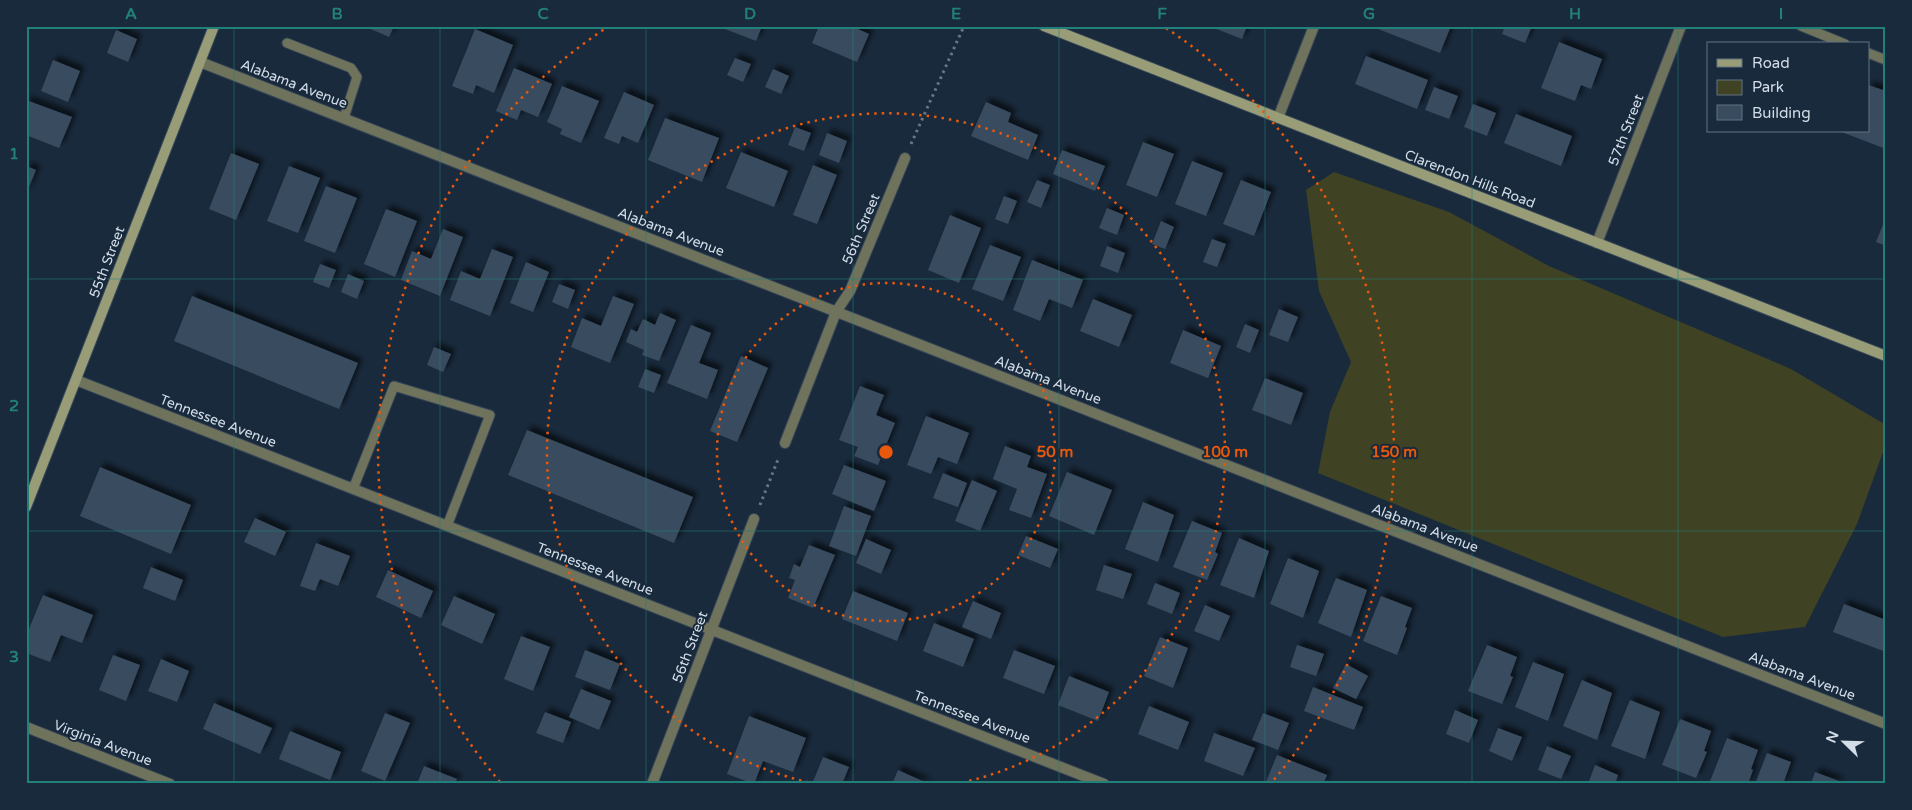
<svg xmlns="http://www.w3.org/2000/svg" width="1912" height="810" font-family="'Varela Round',sans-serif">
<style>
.green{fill:#3f4223}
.building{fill:#394b5e;filter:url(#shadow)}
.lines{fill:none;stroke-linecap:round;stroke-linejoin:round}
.lane-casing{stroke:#374758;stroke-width:11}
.street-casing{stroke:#374758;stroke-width:12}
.secondary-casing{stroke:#374758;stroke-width:12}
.path{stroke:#687685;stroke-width:3;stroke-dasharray:2.5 4;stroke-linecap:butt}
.lane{stroke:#70735c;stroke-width:9}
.street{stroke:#70735c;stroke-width:10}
.secondary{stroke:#989d78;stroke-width:10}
.grid{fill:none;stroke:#22807a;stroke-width:1;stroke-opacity:0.55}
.ring{fill:none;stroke:#e8590c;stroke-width:2.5;stroke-dasharray:2.5 5}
.labels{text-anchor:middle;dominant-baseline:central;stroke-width:4;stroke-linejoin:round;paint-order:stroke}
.street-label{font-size:14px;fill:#d2dde8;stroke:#192a3c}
.centre{fill:#e8590c;stroke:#192a3c;stroke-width:2.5}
.ring-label{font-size:15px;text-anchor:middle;font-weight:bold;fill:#e8590c;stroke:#192a3c;stroke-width:4;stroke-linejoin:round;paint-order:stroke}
.neatline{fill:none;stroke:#22807a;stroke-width:2}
.grid-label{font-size:16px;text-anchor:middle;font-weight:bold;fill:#22807a}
</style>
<defs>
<filter id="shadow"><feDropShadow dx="4.5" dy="-4.5" stdDeviation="2.5" flood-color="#0009"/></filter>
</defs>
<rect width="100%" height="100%" fill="#192a3c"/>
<!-- green -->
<path class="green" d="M1334 172 1449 212 1549 266 1791 369 1886 425V444L1857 524 1805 627 1723 637 1318 473 1330 412 1351 362 1319 291 1306 190Z"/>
<!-- building -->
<path class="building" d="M364 26H394L389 37Z
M726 26H762L756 41 725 29Z
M819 26H851L869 34 857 62 812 43Z
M1209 26H1247L1242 39Z
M1379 26H1451L1440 53 1378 29Z
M1505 26H1532L1525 43 1502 34Z
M475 29 513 45 494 93 476 85 473 94 452 86Z
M116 30 137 39 128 62 107 53Z
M1559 42 1602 59 1591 89 1581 85 1575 101 1541 88Z
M1366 56 1428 80 1417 109 1355 84Z
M735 58 751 64 743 82 727 75Z
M53 60 80 71 68 102 41 91Z
M514 68 552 84 538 117 521 110 517 120 496 111Z
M773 69 789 76 781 94 765 87Z
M1868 85 1886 91V149L1839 131H1868Z
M562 86 599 101 581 143 560 134 562 129 547 122Z
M1434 87 1458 96 1449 119 1425 110Z
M624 92 654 105 638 143 622 136 619 144 604 138Z
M26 100 72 117 59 148 26 135Z
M986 102 1011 113 1008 122 1038 135 1028 160 971 136Z
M1473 104 1496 113 1487 136 1464 127Z
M1516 114 1572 136 1561 166 1504 143Z
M665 118 719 138 702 182 648 160Z
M795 127 811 133 804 151 788 145Z
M827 133 847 141 839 163 819 155Z
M1143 142 1174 154 1157 197 1126 185Z
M1062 150 1105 166 1095 191 1053 174Z
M741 152 788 171 774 207 726 188Z
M231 153 259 164 236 220 209 209Z
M1192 161 1223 173 1206 216 1175 204Z
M813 165 837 175 817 224 793 215Z
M26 166 36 170 26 194Z
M289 166 320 178 298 233 267 221Z
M1037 180 1050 185 1041 208 1027 202Z
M1241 180 1271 192 1254 236 1223 224Z
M326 186 357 198 335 253 304 241Z
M1004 196 1017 201 1008 224 995 219Z
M1107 208 1124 215 1117 235 1099 228Z
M386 209 417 221 395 277 364 264Z
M950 215 981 228 959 283 928 270Z
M1886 217V246L1876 242Z
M1161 221 1174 227 1165 249 1152 244Z
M443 229 463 237 440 296 401 280 412 251 431 259Z
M1212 239 1226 244 1217 267 1203 262Z
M990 245 1021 257 1003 301 972 289Z
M1107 246 1125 253 1118 273 1100 266Z
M492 249 513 257 490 316 450 300 461 271 480 279Z
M1032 260 1083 280 1072 308 1049 299 1040 321 1013 310Z
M526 262 549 272 533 312 510 303Z
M320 264 336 270 329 288 313 282Z
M348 274 364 281 357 299 341 292Z
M559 284 575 290 568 309 552 302Z
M192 296 358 363 339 409 174 341Z
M613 296 634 304 610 363 571 347 582 318 601 326Z
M1093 299 1132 315 1119 347 1080 331Z
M1279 309 1298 317 1288 342 1269 335Z
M660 313 676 320 659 361 642 355 644 350 626 342 631 329 637 332 643 319 655 325Z
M1245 324 1259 330 1250 353 1236 347Z
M691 325 711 333 699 363 718 370 707 399 667 383Z
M1183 330 1221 346 1208 378 1170 363Z
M434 347 451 354 443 372 427 365Z
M741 356 768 368 737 442 710 431Z
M645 369 661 375 654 393 638 387Z
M1265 378 1303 393 1291 425 1252 410Z
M860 386 884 395 876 415 895 423 878 465 854 456 858 447 839 440Z
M926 416 969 433 957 464 938 457 931 474 907 465Z
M527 430 693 497 674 543 508 475Z
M1005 446 1031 456 1027 467 1047 474 1031 518 1009 510 1017 489 993 479Z
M844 465 886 481 874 511 832 494Z
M100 467 191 505 171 554 80 516Z
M1067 472 1112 490 1094 535 1049 516Z
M943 473 967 483 958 507 933 498Z
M972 480 997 491 980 531 955 521Z
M1143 502 1174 515 1158 562 1125 549Z
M844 506 871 516 856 556 829 546Z
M255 518 286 532 275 556 244 542Z
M1192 521 1222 533 1215 552 1218 554 1207 580 1173 567Z
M1026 536 1058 549 1050 568 1018 555Z
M1239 538 1269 551 1254 598 1220 585Z
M866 539 891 550 881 574 856 563Z
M316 543 350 556 338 586 320 579 315 591 300 586Z
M809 545 835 555 813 608 788 598 795 580 789 578 794 564 800 567Z
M1288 558 1319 571 1303 618 1270 604Z
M1104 565 1132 574 1123 599 1096 590Z
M151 567 183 580 175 601 143 588Z
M388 570 433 591 421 618 376 597Z
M1336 578 1367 590 1351 637 1318 623Z
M1155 583 1180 593 1172 614 1147 604Z
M853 591 908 613 897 641 842 619Z
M43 595 93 615 82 643 61 635 50 662 26 653V636Z
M454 596 495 614 482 644 441 625Z
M1381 596 1412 608 1405 627 1407 628 1397 655 1363 641Z
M973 601 1001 613 991 639 962 627Z
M1844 604 1886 620V652L1833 632Z
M1205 605 1230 616 1219 641 1194 631Z
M934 623 974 639 963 667 923 651Z
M521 636 550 647 533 691 504 679Z
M1160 637 1188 648 1173 688 1144 676Z
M1297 645 1324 654 1316 676 1290 667Z
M1487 645 1517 657 1510 676 1513 677 1502 704 1468 691Z
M585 650 620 664 610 690 575 677Z
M1014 650 1055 666 1044 694 1003 678Z
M113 655 140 665 126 701 99 690Z
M161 659 189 671 177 702 148 691Z
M1533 662 1564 674 1548 721 1515 707Z
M1346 664 1368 676 1356 699 1333 688Z
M1069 676 1109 692 1098 721 1058 705Z
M1582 680 1612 693 1597 740 1563 726Z
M1313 687 1363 707 1354 730 1304 711Z
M581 689 611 701 599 730 569 717Z
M1630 700 1660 712 1645 759 1611 746Z
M214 703 272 728 260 754 203 729Z
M1149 706 1189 722 1178 750 1138 734Z
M1455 710 1478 720 1469 743 1446 734Z
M545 712 571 722 563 743 536 733Z
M385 713 410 723 385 781 361 771Z
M1263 713 1289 723 1278 750 1252 740Z
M749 716 806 738 793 772 763 761 754 784 727 774Z
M1680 719 1711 731 1704 751 1707 752 1696 778 1662 765Z
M1498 728 1522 737 1512 761 1489 751Z
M290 731 341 752 330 780 279 759Z
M1214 733 1255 748 1243 776 1204 761Z
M1727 738 1758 750 1751 769 1753 770 1748 784H1709Z
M1547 746 1571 756 1561 779 1538 770Z
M1767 753 1791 762 1783 784H1755Z
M1277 755 1327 775 1323 784H1265Z
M823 757 849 767 842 784H812Z
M1595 765 1618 775 1615 784H1588Z
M424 766 457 779 455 784H417Z
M898 770 929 784H892Z
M1815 772 1839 781 1838 784H1811Z"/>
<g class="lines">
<defs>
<path id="lane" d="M1801 26 1845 44
M287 43 351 68 357 77 344 118
M1868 53 1886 60
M353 489 394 386 490 415 447 526"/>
<path id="street" d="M200 62 1886 724
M1278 118 1314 26
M1597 243 1681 26
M76 380 1104 784
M785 443 836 312 850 291 905 158
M26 727 170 784
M652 784 754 519"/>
<path id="secondary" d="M1044 26 1886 356
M26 507 214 26"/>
</defs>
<!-- lane casing -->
<use href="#lane" class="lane-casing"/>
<!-- street casing -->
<use href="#street" class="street-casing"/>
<!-- secondary casing -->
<use href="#secondary" class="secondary-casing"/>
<!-- path -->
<path class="path" d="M911 144 964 26
M760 505 779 457"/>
<!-- lane -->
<use href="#lane" class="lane"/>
<!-- street -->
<use href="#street" class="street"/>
<!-- secondary -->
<use href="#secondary" class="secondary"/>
</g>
<!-- grid -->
<path class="grid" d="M234 26V784M440 26V784M646 26V784M853 26V784M1059 26V784M1265 26V784M1472 26V784M1678 26V784M26 279H1886M26 531H1886"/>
<!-- distance rings -->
<g class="ring">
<circle cx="886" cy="452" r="169"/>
<path d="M816 784A339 339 0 1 1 956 784"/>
<path d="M500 782A508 508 0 0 1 606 28M1166 28A508 508 0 0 1 1272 782"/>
</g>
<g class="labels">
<!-- street labels -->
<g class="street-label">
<text transform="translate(294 84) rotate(21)">Alabama Avenue</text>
<text transform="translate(1626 130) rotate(-69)">57th Street</text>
<text transform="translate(1470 179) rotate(21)">Clarendon Hills Road</text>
<text transform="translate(861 229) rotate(-67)">56th Street</text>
<text transform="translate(671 232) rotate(21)">Alabama Avenue</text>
<text transform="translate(107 262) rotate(-69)">55th Street</text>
<text transform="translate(1048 380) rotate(21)">Alabama Avenue</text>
<text transform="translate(218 421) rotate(21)">Tennessee Avenue</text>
<text transform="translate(1425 528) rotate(21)">Alabama Avenue</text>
<text transform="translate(595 569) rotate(21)">Tennessee Avenue</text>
<text transform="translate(690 647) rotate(-69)">56th Street</text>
<text transform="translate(1802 676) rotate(21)">Alabama Avenue</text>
<text transform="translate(972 717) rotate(21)">Tennessee Avenue</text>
<text transform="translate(103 743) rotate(21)">Virginia Avenue</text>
</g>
</g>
<circle cx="886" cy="452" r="8" class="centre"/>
<g class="ring-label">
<text x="1055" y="457">50 m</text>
<text x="1225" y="457">100 m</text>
<text x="1394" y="457">150 m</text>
</g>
<!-- border -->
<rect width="1912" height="810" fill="none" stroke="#192a3c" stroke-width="55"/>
<!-- legend -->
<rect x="1707" y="42" width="162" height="90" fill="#192a3c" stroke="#637281"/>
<rect x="1717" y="59" width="25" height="8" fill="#989d78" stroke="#637281"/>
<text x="1752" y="68" font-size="15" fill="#d2dde8">Road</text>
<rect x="1717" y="80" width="25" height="15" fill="#3f4223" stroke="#637281"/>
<text x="1752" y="92" font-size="15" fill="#d2dde8">Park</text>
<rect x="1717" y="105" width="25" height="15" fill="#394b5e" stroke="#637281"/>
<text x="1752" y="118" font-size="15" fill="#d2dde8">Building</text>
<!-- north arrow -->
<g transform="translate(1844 742) rotate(293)" stroke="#192a3c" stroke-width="4" paint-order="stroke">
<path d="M0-4L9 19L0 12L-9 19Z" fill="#d2dde8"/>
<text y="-8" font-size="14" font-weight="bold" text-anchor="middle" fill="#d2dde8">N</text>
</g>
<rect x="28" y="28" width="1856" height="754" class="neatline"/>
<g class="grid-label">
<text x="131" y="19">A</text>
<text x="337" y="19">B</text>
<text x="543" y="19">C</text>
<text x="750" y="19">D</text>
<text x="956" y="19">E</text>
<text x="1162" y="19">F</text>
<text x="1369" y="19">G</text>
<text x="1575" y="19">H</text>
<text x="1781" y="19">I</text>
<text x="14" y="159">1</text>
<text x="14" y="411">2</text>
<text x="14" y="662">3</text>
</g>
</svg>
